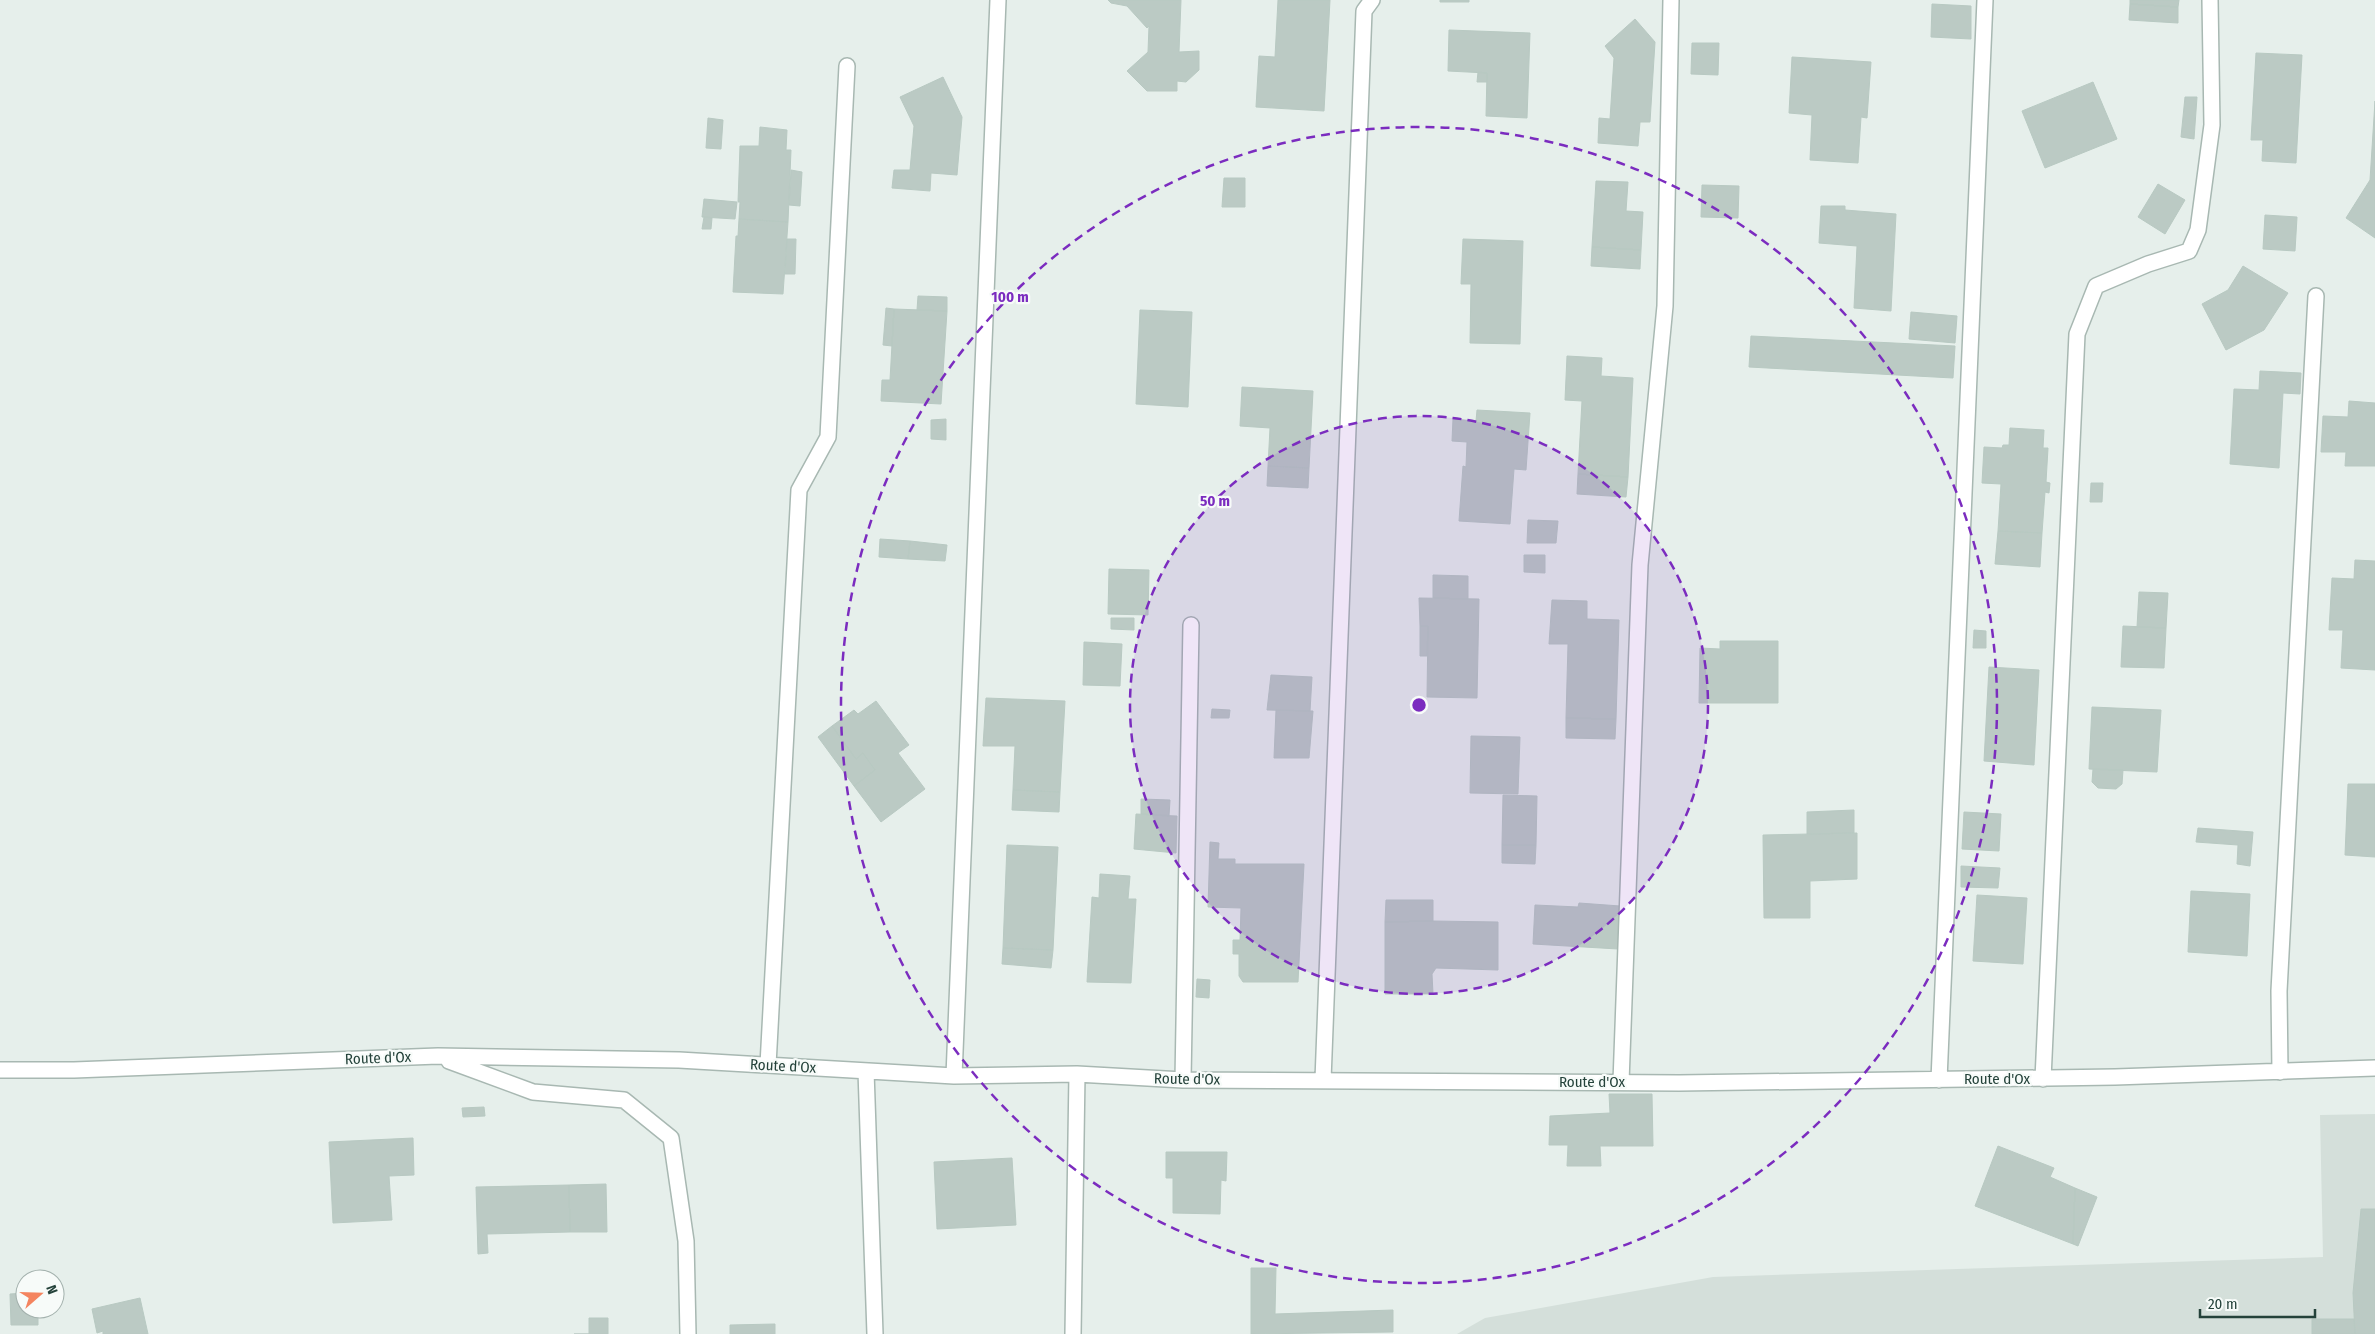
<svg xmlns="http://www.w3.org/2000/svg" width="2375" height="1334" font-family="'Fira Sans Condensed',sans-serif">
<style>
.built{fill:#d4dfda}
.building{fill:#bbcac4;stroke:#b8c9c2}
.lines{fill:none;stroke-linecap:round;stroke-linejoin:round}
.minor-casing{stroke:#a8b8b2;stroke-width:18}
.minor{stroke:#fff;stroke-width:15}
.ring{fill:none;stroke:#7b2cbf;stroke-width:2.5;stroke-dasharray:9 6}
.labels{text-anchor:middle;dominant-baseline:central;stroke-width:4.5;stroke-linejoin:round;paint-order:stroke}
.street-label{font-size:15px;fill:#24423a;stroke:#f7fbf9}
.centre{fill:#7b2cbf;stroke:#f7fbf9;stroke-width:2.5}
.ring-label{font-size:15px;text-anchor:middle;font-weight:bold;fill:#7b2cbf;stroke:#f7fbf9;stroke-width:4.5;stroke-linejoin:round;paint-order:stroke}
</style>
<rect width="100%" height="100%" fill="#e6efeb"/>
<!-- built -->
<path class="built" d="M2375 1114V1334H1457L1485 1318 1713 1277 2323 1257 2320 1115Z"/>
<!-- building -->
<path class="building" d="M1108 0H1181L1179 52 1199 51V70L1186 82 1177 81V91H1147L1127 71 1148 52 1149 26 1147 28 1127 6 1111 3Z
M1278 0H1330L1324 111 1256 107 1259 56 1275 57Z
M1440 0H1469V2H1440Z
M2130 0H2179L2178 7 2130 4Z
M1932 4 1971 6V39L1931 37Z
M2130 4 2178 7V23L2129 20Z
M1635 19 1655 42 1650 122H1640L1638 146 1598 143 1599 118 1610 119 1614 58 1605 46Z
M1449 30 1530 33 1527 118 1486 116 1487 73 1448 71Z
M1692 43H1719L1718 75 1691 74Z
M2256 53 2302 55 2296 163 2262 161 2263 140H2251Z
M1792 57 1871 62 1867 118 1861 117 1858 163 1810 160 1812 115 1789 113Z
M1478 72 1487 73V82H1477Z
M943 77 962 117 957 175 931 173 930 191 892 188 894 170H910L914 126 900 97Z
M2093 82 2117 139 2045 168 2022 111Z
M2185 97H2197L2194 139 2181 137Z
M2375 101V238L2346 218 2370 180Z
M708 118 723 120 721 149 706 148Z
M760 127 787 130 786 150H791L788 222 739 219 740 202H738L740 146H759Z
M791 170 802 172 800 206 789 205Z
M1224 178H1245V207H1222Z
M1596 181 1628 182 1626 211 1643 212 1641 250 1592 247Z
M2158 184 2185 200 2165 234 2138 217Z
M1702 185 1739 186 1738 218 1701 217Z
M704 199 737 202 735 219 702 217Z
M1821 206H1845V210L1896 214 1891 311 1854 308 1857 246 1819 243Z
M2265 215 2297 217 2295 251 2263 249Z
M704 217 712 218 711 229H702Z
M739 219 788 222 783 294 733 292 736 236H738Z
M787 239H796L795 274H785Z
M1463 239 1523 241 1520 344 1470 343 1471 284H1461Z
M1592 247 1641 250 1640 269 1591 266Z
M2243 266 2288 293 2264 330 2226 350 2202 304 2228 290Z
M918 296 947 297V311L917 310Z
M886 308 894 309 892 346 883 345Z
M894 309 947 311 941 404 881 401 882 380H890Z
M1140 310 1192 312 1188 407 1136 404Z
M1911 312 1957 316 1955 343 1909 339Z
M1751 336 1955 346 1953 378 1749 367Z
M1567 356 1602 358 1601 376 1633 378 1628 477 1578 474 1582 401 1565 400Z
M2260 371 2301 373 2300 394 2283 393 2279 468 2230 464 2234 389 2259 390Z
M1242 387 1313 391 1309 468 1268 466 1270 428 1240 426Z
M2349 401 2375 403V466H2345L2346 452H2321L2323 416 2348 417Z
M1477 410 1530 413 1526 470 1514 469 1510 524 1459 521 1463 466 1466 467 1467 442 1452 441 1453 419 1476 421Z
M946 419V440L931 439V420Z
M2010 428 2044 430 2043 448H2048L2046 482 2050 483 2049 493 2045 492 2042 533 1998 531 2001 484 1982 483 1984 447 2002 448 2003 445H2009Z
M1268 466 1309 468 1308 488 1267 486Z
M1578 474 1628 477 1626 497 1577 494Z
M2091 483H2103L2102 502H2090Z
M1528 520 1558 521 1556 543H1527Z
M1998 531 2042 533 2040 567 1995 564Z
M880 539 910 541 908 559 879 557Z
M910 541 947 545 945 561 908 559Z
M1524 555H1545V573L1524 572Z
M2355 560 2375 561V670L2341 668 2343 630H2329L2332 578 2354 579Z
M1109 569 1149 570 1148 615 1108 614Z
M1433 575 1468 576V599L1433 598Z
M2139 592 2168 593 2166 628 2137 627Z
M1419 598 1479 599 1477 698 1427 697 1428 626H1420Z
M1552 600 1587 601V619L1619 620 1616 719 1566 718 1568 644H1549Z
M1111 618H1134V630L1111 629Z
M1420 626H1428L1427 656H1420Z
M2123 626 2166 628 2164 668 2121 667Z
M1974 630 1986 631V648H1973Z
M1720 641H1778V703H1699L1700 648 1720 649Z
M1084 642 1122 644 1120 686 1083 685Z
M1989 667 2039 670 2034 765 1984 761Z
M1271 675 1312 677 1310 711 1267 710Z
M986 698 1065 701 1060 792 1013 790 1015 746H983Z
M876 701 909 745 898 753 925 789 881 822 854 786 875 770 863 753 856 759 832 726 854 710 858 714Z
M2092 707 2161 710 2157 772 2089 769Z
M1212 709 1230 710 1229 718H1211Z
M1276 710 1313 711 1309 758H1274Z
M1566 718 1616 719 1615 739 1566 738Z
M832 726 856 759 863 753 875 770 854 786 818 737Z
M1471 736 1520 737 1518 794 1470 793Z
M2093 769 2123 770 2122 784 2116 789 2098 788 2092 782Z
M2348 784H2375V857L2345 855Z
M1013 790 1060 792 1059 812 1012 810Z
M1503 795 1537 796 1536 845H1502Z
M1141 799 1170 800 1169 816 1141 814Z
M1854 810V833L1807 834V812Z
M1964 812 2001 814 1999 851 1962 849Z
M1136 814 1177 816 1176 853 1134 849Z
M2198 828 2253 832 2250 866 2237 864 2238 845 2196 842Z
M1857 833V879L1810 881V918H1764L1763 835Z
M1210 842 1219 843 1218 859H1235V864H1304L1298 982H1243L1239 976V954H1233V940H1240L1241 908 1208 907Z
M1007 845 1058 847 1053 950 1003 948Z
M1502 845H1536L1535 864 1502 863Z
M1961 866 2000 868 1998 888 1961 887Z
M1100 874 1130 876 1128 899H1136L1131 983 1087 982 1092 897 1099 898Z
M2191 891 2250 894 2247 956 2188 952Z
M1977 895 2027 898 2023 964 1973 961Z
M1386 900H1433V921L1385 922Z
M1579 903 1620 906 1618 949 1533 944 1535 905 1578 907Z
M1433 921 1498 922V970L1436 968 1432 974 1433 994H1385V922Z
M1003 948 1053 950 1051 968 1002 964Z
M1197 979 1210 980 1209 998 1196 997Z
M1609 1094H1652L1653 1146H1600L1601 1166H1567L1568 1145H1549L1550 1116 1610 1113Z
M484 1107 485 1116 463 1117 462 1108Z
M413 1138 414 1175 389 1176 392 1220 333 1223 329 1142Z
M1998 1146 2054 1168 2050 1177 2075 1188 2073 1244 1975 1206Z
M1166 1152H1227L1226 1181 1221 1180 1220 1214 1173 1213V1178H1166Z
M1012 1158 1016 1225 937 1229 934 1162Z
M606 1184 607 1232H570L569 1185Z
M569 1185 570 1232 487 1234 488 1253 478 1254 476 1187Z
M2075 1188 2097 1197 2078 1246 2073 1244Z
M2361 1209H2375V1334H2355L2353 1293Z
M1251 1268H1276L1275 1314 1393 1310V1332L1251 1334Z
M25 1293V1309H38V1325H11L10 1294Z
M140 1298 148 1334H103V1331L97 1333 92 1309Z
M589 1318H608V1334H574H589Z
M2312 1319H2354L2355 1334H2312Z
M775 1324V1334H730V1325Z"/>
<g class="lines">
<defs>
<path id="minor" d="M449 1061 533 1092 624 1100 671 1138 686 1241 688 1334
M768 1065 799 490 828 437 847 66
M0 1070H74L438 1056 679 1060 954 1076 1077 1074 1183 1080 1679 1083 2115 1077 2375 1068
M866 1071 875 1334
M2280 1072 2279 991 2316 296
M954 1076 998 0
M2043 1079 2077 334 2096 286 2148 264 2189 251 2198 230 2212 125 2210 0
M1183 1080 1191 625
M1323 1080 1364 11 1372 0
M1939 1080 1985 0
M1621 1082 1640 565 1665 306 1671 0
M1073 1334 1077 1074"/>
</defs>
<!-- minor casing -->
<use href="#minor" class="minor-casing"/>
<!-- minor -->
<use href="#minor" class="minor"/>
</g>
<!-- distance rings -->
<circle cx="1419" cy="705" r="289" fill="#7b2cbf" fill-opacity=".12"/>
<g class="ring">
<circle cx="1419" cy="705" r="289"/>
<circle cx="1419" cy="705" r="578"/>
</g>
<g class="labels">
<!-- street labels -->
<g class="street-label">
<text transform="translate(378 1058) rotate(-2)">Route d'Ox</text>
<text transform="translate(783 1066) rotate(3)">Route d'Ox</text>
<text transform="translate(1187 1079) rotate(1)">Route d'Ox</text>
<text x="1997" y="1079">Route d'Ox</text>
<text x="1592" y="1082">Route d'Ox</text>
</g>
</g>
<circle cx="1419" cy="705" r="8" class="centre"/>
<g class="ring-label">
<text x="1010" y="302">100 m</text>
<text x="1215" y="506">50 m</text>
</g>
<!-- north arrow -->
<g transform="translate(40 1294) rotate(70)"><circle r="24" fill="#f7fbf9" stroke="#a3b1ad"/>
<path d="M0-4L9 19L0 12L-9 19Z" fill="#f4845f"/>
<text y="-8" font-size="14" font-weight="bold" text-anchor="middle" fill="#24423a">N</text>
</g>
<!-- scale -->
<path d="M2200 1309v8h115v-8" fill="none" stroke="#24423a" stroke-width="2.5"/>
<text x="2208" y="1309" font-size="15" fill="#24423a" stroke="#f7fbf9" stroke-width="4" paint-order="stroke">20 m</text>
</svg>
